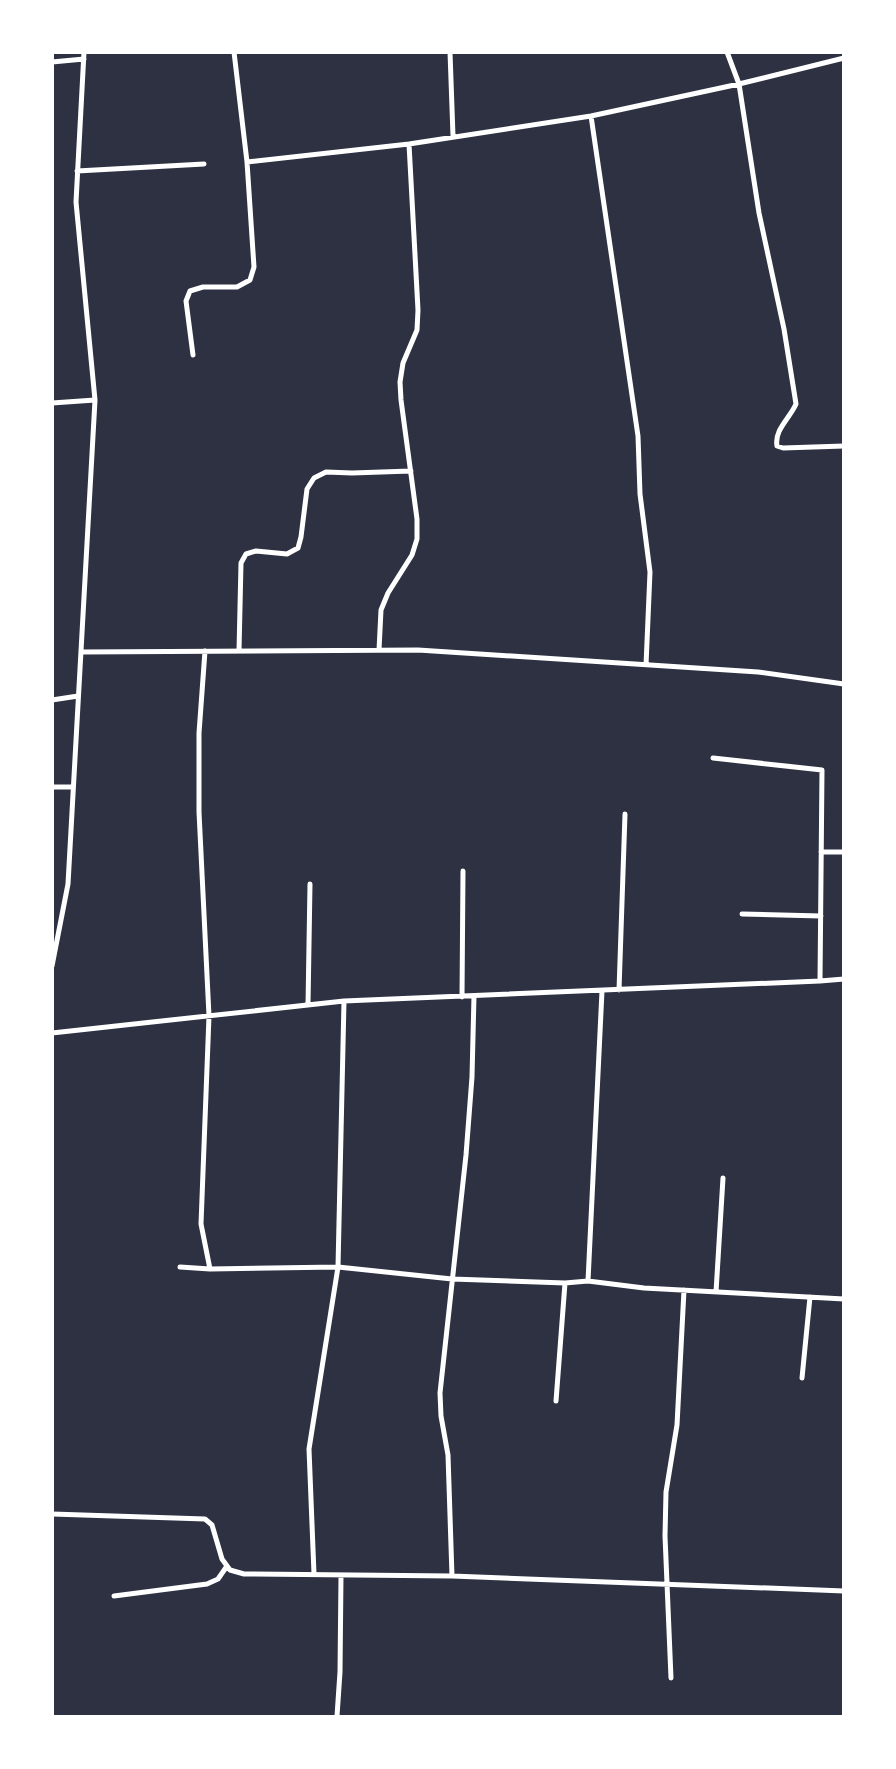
<svg xmlns="http://www.w3.org/2000/svg" width="896" height="1769" font-family="'Varela Round',sans-serif">
<style>
.lines{fill:none;stroke-linecap:round;stroke-linejoin:round}
.minor{stroke:#fff;stroke-width:5}
</style>
<rect width="100%" height="100%" fill="#2d3142"/>
<g class="lines">
<!-- minor -->
<path class="minor" d="M450 52 453 136
M727 52 739 84 759 213 784 329 796 404C790 418 774 430 777 446L783 448 844 446
M52 62 84 59
M591 116 638 436 640 494 650 572 646 665
M247 162 409 144 591 116 739 84 844 58
M77 171 204 164
M193 355 186 301 190 291 203 287H237L250 280 254 267 247 162 234 52
M52 403 95 400
M379 650 381 610 388 593 412 555 417 539V519L401 400 400 382 403 363 417 330 418 310 409 144
M205 651 199 733V812L209 1016 201 1224 210 1269
M239 651 241 563 246 554 256 551 287 554 298 548 301 537 307 489 314 478 326 472 352 473 411 471
M81 652 418 650 758 672 844 684
M52 700 78 696
M713 758 822 770 820 981
M52 787H73
M821 852H844
M742 914 821 916
M52 966 68 884 95 400 76 202 84 52
M619 990 625 814
M462 997 463 871
M308 1005 310 884
M52 1033 344 1001 820 981 844 979
M180 1267 210 1269 338 1267 452 1279 565 1283 588 1281 644 1288 844 1299
M588 1281 602 991
M716 1292 723 1178
M802 1378 810 1297
M556 1401 565 1283
M52 1514 205 1519 212 1525 222 1559 230 1570 244 1574 452 1576 844 1591
M314 1574 309 1449 338 1267 344 1001
M452 1576 448 1455 441 1416 440 1393 466 1155 472 1077 474 996
M114 1596 207 1584 218 1579 227 1566
M671 1678 665 1536 666 1492 677 1425 684 1290
M337 1716 340 1672 341 1576"/>
</g>
<!-- border -->
<rect width="896" height="1769" fill="none" stroke="#ffffff" stroke-width="108"/>
</svg>
